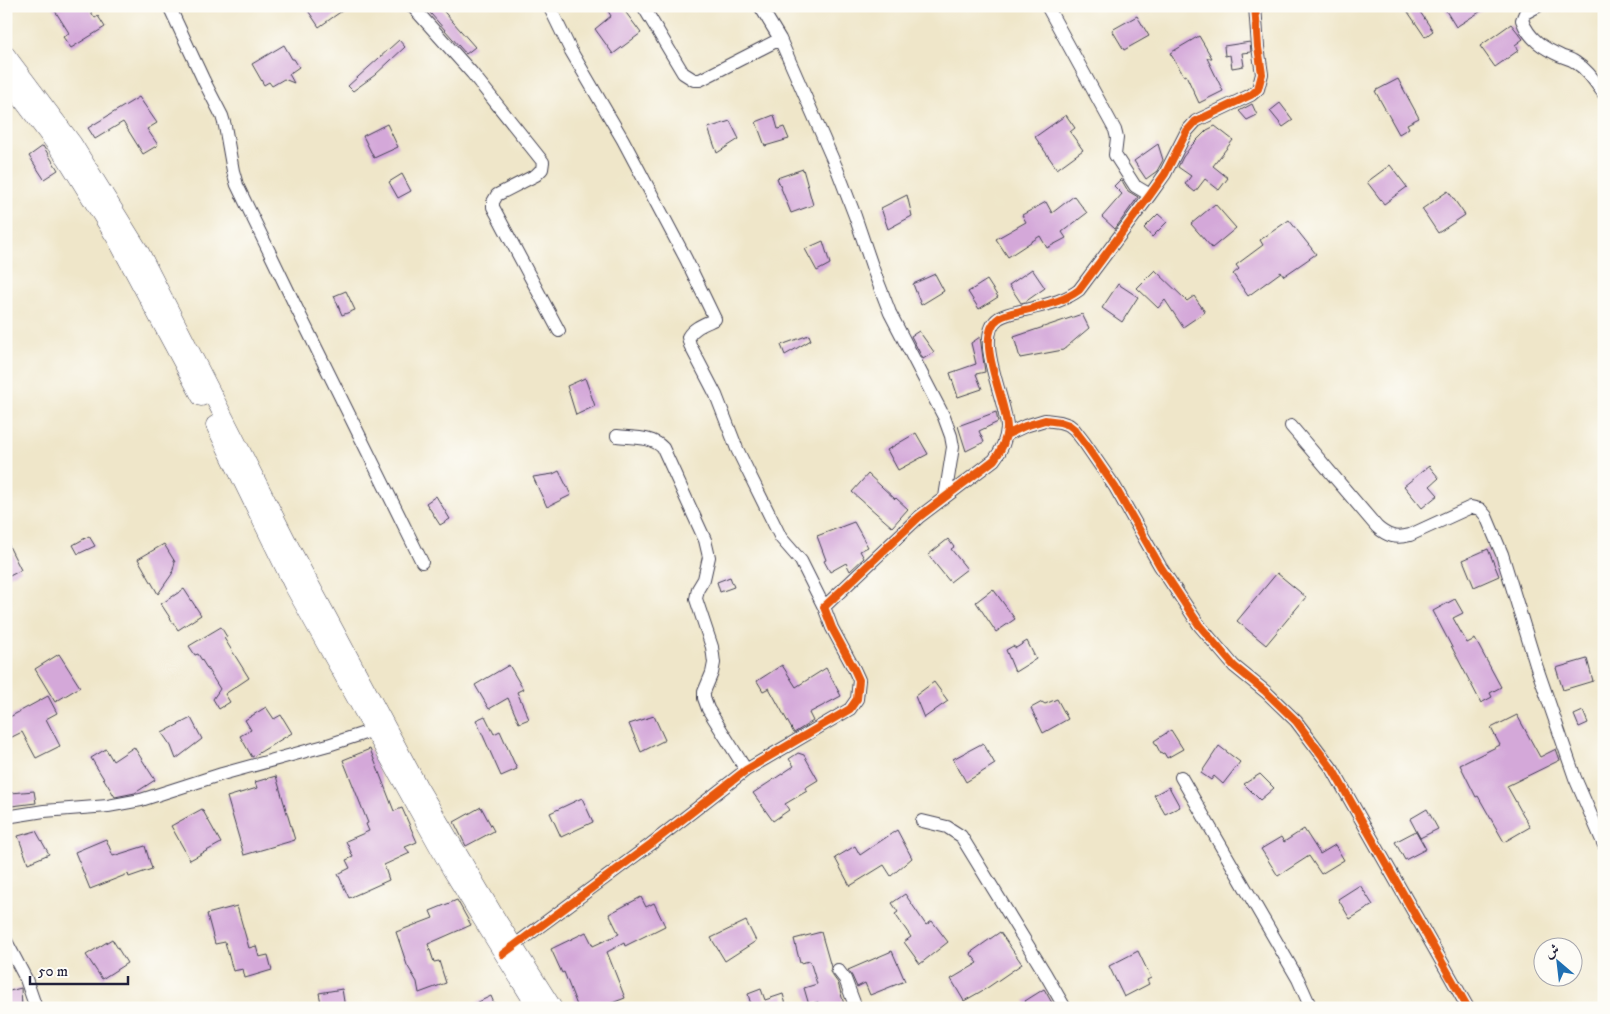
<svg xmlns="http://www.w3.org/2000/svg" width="1610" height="1014" font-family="'IM FELL DW Pica',Amiri,serif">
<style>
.building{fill:#d4a8d9}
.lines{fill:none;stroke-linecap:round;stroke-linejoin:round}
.street-casing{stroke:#413f50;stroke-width:14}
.secondary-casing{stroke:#413f50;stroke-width:19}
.street{stroke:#fff;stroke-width:12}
.secondary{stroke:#fff;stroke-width:18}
.cycleway-casing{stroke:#fdfcf7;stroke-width:11}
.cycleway{stroke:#e8590c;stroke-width:8}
</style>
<rect width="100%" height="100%" fill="#fdfcf7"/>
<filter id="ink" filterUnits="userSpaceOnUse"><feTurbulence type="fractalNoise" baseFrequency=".02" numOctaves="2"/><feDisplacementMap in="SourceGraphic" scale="10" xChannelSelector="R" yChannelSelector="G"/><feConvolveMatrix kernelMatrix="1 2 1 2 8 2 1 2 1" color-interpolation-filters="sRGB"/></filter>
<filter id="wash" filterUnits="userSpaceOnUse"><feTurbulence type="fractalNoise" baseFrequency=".0096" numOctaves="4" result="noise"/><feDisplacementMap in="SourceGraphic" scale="20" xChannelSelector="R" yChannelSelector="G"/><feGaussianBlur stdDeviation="1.12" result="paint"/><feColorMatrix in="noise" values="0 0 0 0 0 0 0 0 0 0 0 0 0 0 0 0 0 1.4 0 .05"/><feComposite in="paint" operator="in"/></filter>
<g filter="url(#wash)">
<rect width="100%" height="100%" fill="#efe6c9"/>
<g id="blocks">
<!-- building -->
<path class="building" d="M52 6H87L95 18 98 16 105 27 71 48 63 37 69 33Z
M305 6H349L319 27Z
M424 6H439L475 47 466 54Z
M605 6H621L641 33 613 54 595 29 611 16Z
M1404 6H1416L1433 31 1425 37Z
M1443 6H1489L1456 27Z
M1137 16 1149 36 1124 50 1112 30Z
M1511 24 1523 39 1515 45 1519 50 1495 67 1480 46Z
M1199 36 1212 58H1207L1223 91 1199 103 1186 75 1184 76 1170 53Z
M399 40 405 47 375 75 353 91 348 86Z
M1250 42 1251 52 1242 53 1244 66 1232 68 1230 55 1225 56 1224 46Z
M284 45 292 59H294L299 67 289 74 294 83 284 79 272 86 269 82 264 85 252 64Z
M1398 79 1419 118 1407 124 1409 128 1399 134 1375 91Z
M139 97 157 123 147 129 158 145 143 154 123 122 95 139 88 128Z
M1280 103 1293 120 1283 127 1270 111Z
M1252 104 1257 115 1247 120 1239 111Z
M774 115 778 129 784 127 789 139 765 146 756 122Z
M1066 115 1075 128 1070 132 1083 150 1057 169 1035 137Z
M730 121 739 139 717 153 708 128Z
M387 124 398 147 374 158 363 136Z
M1215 126 1233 140 1213 166 1228 178 1219 190 1205 179 1195 192 1185 184 1191 176 1178 167 1183 157 1192 145 1207 130Z
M1158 144 1163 160 1157 171 1146 179 1134 161Z
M43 146 58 170 44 179 29 156Z
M1390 165 1407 187 1384 204 1367 182Z
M803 169 813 205 791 213 777 178Z
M402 174 411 191 398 198 389 182Z
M1121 179 1128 191 1138 197 1115 229 1102 217 1122 194 1114 186Z
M1448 191 1465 215 1438 233 1422 209Z
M907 195 912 216 888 229 881 208Z
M1074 196 1087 213 1062 232 1066 238 1047 248 1040 236 1008 257 996 239 1026 222 1022 215 1046 202 1052 213Z
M1215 204 1236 228 1212 248 1191 224Z
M1158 214 1167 222 1152 237 1144 228Z
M1289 220 1316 254 1284 276 1281 272 1248 296 1233 274 1239 269 1236 265 1263 245 1260 240Z
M823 241 830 264 817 271 805 249Z
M1032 269 1045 288 1025 302 1021 303 1009 285Z
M1155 270 1187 301 1194 296 1205 312 1183 327 1165 300 1158 308 1137 288Z
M935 274 944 291 921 305 913 284Z
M987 280 998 297 979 309 968 292Z
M1118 284 1138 297 1122 322 1102 308Z
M346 291 355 310 342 315 334 296Z
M1082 314 1089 328 1063 350 1020 358 1014 337Z
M919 331 934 352 923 359 911 336Z
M809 335 811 340 785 355 781 345Z
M980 337 985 372 976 374 982 389 958 397 950 373 976 364 971 343Z
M585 378 595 406 576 415 567 386Z
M996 412 998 422 979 431 984 442 966 451 958 426Z
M916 433 928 454 898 470 887 450Z
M1429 466 1439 478 1430 486 1438 495 1422 508 1404 486Z
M559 471 571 495 547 507 533 477 553 474Z
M868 474 895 499 896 498 908 509 892 527 852 492Z
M436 496 450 519 440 525 426 503Z
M854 522 868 547 860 551 864 558 850 571 846 563 830 572 824 561 826 560 817 536Z
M89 536 95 546 78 554 73 545Z
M948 539 954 547 951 549 967 569 950 582 928 555Z
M6 540 21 570 6 578Z
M164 544 175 562 172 574 158 594 138 559Z
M1488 549 1499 576 1474 587 1463 560Z
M1277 573 1306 597 1266 645 1237 621Z
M730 577 734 587 720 592 717 582Z
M184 589 201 615 178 630 161 604Z
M993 589 1015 619 996 632 976 602Z
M1455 599 1463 613 1453 618 1467 643 1475 639 1501 687 1490 693 1492 697 1481 703 1433 611Z
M221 627 227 637 224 638 249 678 225 694 230 702 219 709 213 699 220 689 198 654 195 655 189 646Z
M1027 641 1036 659 1015 672 1006 650 1013 646 1016 648Z
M59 654 80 687 55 702 35 669Z
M1587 659 1593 681 1563 690 1556 668Z
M509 665 523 689 517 692 529 719 519 723 508 698 489 709 475 685Z
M782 665 796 687 826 668 841 696 809 713 813 721 794 733 769 688 763 691 757 681Z
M934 682 948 701 924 718 915 696Z
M48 696 57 713 46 719 60 746 36 758 22 732 6 740V719Z
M1057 699 1068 719 1043 733 1031 708 1042 702 1045 704Z
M266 707 274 719 281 715 292 733 252 757 240 736 251 730 245 720Z
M1583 711 1588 723 1579 727 1574 715Z
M1517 715 1540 757 1556 749 1560 760 1507 786 1530 827 1504 842 1478 796 1476 797 1460 765 1500 745 1491 728Z
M485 716 494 734 500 731 517 769 501 776 476 720Z
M654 716 665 740 641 752 629 724Z
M191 718 202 739 176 759 171 746 162 733Z
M1171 730 1183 749 1167 758 1164 753 1161 754 1154 741Z
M983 743 995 764 966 782 953 759Z
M1219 746 1240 762 1223 784 1214 776 1211 780 1201 773Z
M134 747 155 780 135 793 115 797 91 758 106 749 113 761Z
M370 749 394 811 402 808 417 842 405 847 410 853 384 865 389 880 349 898 338 874 350 868 346 860 353 857 346 841 369 831 366 824 368 823 343 760Z
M798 753 804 755 818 780 805 788 807 791 785 804 789 810 773 821 753 793 794 766 789 759Z
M1260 774 1274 788 1260 800 1244 784Z
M276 776 295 840 244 855 227 797 257 788 255 782Z
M1169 787 1180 807 1165 814 1154 795Z
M34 791 36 803 12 806 11 793Z
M582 798 593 822 561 837 550 813Z
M481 807 494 831 466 846 454 822Z
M202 809 221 843 190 860 171 826Z
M1427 809 1438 829 1420 838 1410 819Z
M1304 829 1320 854 1335 845 1344 860 1321 874 1309 856 1278 876 1261 849 1281 837 1284 842Z
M897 830 912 858 891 876 884 865 850 886 835 858 855 846 860 855Z
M36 831 49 854 28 863 18 836Z
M1416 831 1426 849 1405 860 1395 842Z
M106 839 113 856 145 846 152 869 129 877 128 874 90 889 75 852Z
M1360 885 1373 905 1350 919 1338 899Z
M905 894 926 925 932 921 948 942 920 964 904 942 911 937 895 914 898 912 892 903Z
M641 897 646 907 654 903 665 926 625 946 624 943 607 952 625 998 599 1008H578L564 972 562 973 551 949 586 932 593 946 619 934 609 914Z
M457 900 471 925 428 944 434 962 439 961 446 983 419 993 417 982 407 965 396 932 433 918 430 911Z
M237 906 249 948 256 946 259 957 268 955 272 970 245 978 243 969 233 971 225 942 215 944 207 914Z
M746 921 756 941 725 961 711 938Z
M821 932 831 967 830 972 838 983 845 1008H820L818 1002 809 1005 804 988 817 984 810 961 800 963 794 939Z
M1000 932 1022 964 987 988 964 1001 951 979 978 963 970 953Z
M112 939 127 963 102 979 86 955Z
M892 951 905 981 870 995 865 983 857 987 852 976 848 970Z
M1138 951 1151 978 1147 980 1149 984 1124 997 1109 966Z
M21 988 22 1008H6V992Z
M342 989 345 1008H322L319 993Z
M761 989 765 1000 783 994 787 1008H748V1006L751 1005 748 994Z
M1044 989 1055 1008H1029L1025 1001Z
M491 996 496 1008H466Z"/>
</g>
</g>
<g filter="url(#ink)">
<use href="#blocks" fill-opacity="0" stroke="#413f50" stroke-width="1"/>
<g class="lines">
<defs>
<path id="street" d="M169 6 204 81 222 116 225 126 233 171 237 185 295 305 422 562
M412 6 472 73 543 162 542 169 536 175 497 195 493 202V207L559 331
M549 6 571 51 623 140 686 259 715 319C705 324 694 327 688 337L690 345 716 395 737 449 781 538 801 561 824 607
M643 6 683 73 694 80H700L780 39
M760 6 780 39 837 169 855 216 873 269 890 313 944 417 951 436 953 447 945 497
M1047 6 1115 130 1117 138 1115 155 1135 186 1150 195
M1538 6 1525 13 1522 20C1529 39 1543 48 1561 56 1566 58 1571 59 1575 62 1588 70 1595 82 1604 94
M1291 426 1377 527C1387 536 1396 539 1410 535L1471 507 1480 509 1486 516 1502 554 1536 665 1556 723 1575 778 1604 845
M1006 435 1025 426 1045 420 1060 422 1069 425 1074 429 1084 442 1115 487 1160 566 1199 625 1234 666 1266 692 1296 721 1333 770 1468 1008
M617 436C633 438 652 436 663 448L705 540 709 557 704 579 698 589 696 599 712 647 714 663 712 673 704 692V698L708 709 746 770
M1181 777 1298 979 1311 1008
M6 817 44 811 108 806 141 800 222 774 328 745 374 730 381 726
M922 821 947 827 961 836 1046 975 1065 1008
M6 941 26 979 36 1008
M508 950 651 844 746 770 850 709 857 699 859 680 854 669 832 628 824 607 919 517 994 460C1002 450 1006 441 1007 428 1007 401 972 336 999 318 1007 313 1017 312 1025 310 1044 305 1063 302 1079 290L1150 195 1165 174 1187 131 1196 121 1251 95 1258 89 1262 74 1258 47 1255 6
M838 970 845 979 856 1008"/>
<path id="secondary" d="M6 55 73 144 140 252 290 547 418 786 496 918 553 1008
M6 78 66 158 117 240 201 397
M215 425 294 587 451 869 537 1008"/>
</defs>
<!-- street casing -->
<use href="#street" class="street-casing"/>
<!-- secondary casing -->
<use href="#secondary" class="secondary-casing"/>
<!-- street -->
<use href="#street" class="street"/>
<!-- secondary -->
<use href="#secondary" class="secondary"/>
<defs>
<path id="cycleway" d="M1006 435 1025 426 1045 420 1060 422 1069 425 1074 429 1084 442 1115 487 1160 566 1199 625 1234 666 1266 692 1296 721 1333 770 1468 1008
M503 954 651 844 746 770 850 709 857 699 859 680 854 669 832 628 824 607 919 517 994 460C1002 450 1006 441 1007 428 1007 401 972 336 999 318 1007 313 1017 312 1025 310 1044 305 1063 302 1079 290L1150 195 1165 174 1187 131 1196 121 1251 95 1258 89 1262 74 1258 47 1255 6"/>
</defs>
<!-- cycleway casing -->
<use href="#cycleway" class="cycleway-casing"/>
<!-- cycleway -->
<use href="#cycleway" class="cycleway"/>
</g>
</g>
<!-- margin -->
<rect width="1610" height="1014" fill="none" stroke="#fdfcf7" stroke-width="25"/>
<!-- north arrow -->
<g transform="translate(1558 962) rotate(332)"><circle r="24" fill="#fdfcf7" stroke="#a5a5ac"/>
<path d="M0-4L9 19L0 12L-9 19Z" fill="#1f6fb2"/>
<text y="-8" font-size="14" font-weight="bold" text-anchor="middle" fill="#22223b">ش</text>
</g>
<!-- scale -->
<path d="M30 976v8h98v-8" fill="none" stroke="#22223b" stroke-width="2.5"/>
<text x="38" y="976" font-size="15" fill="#22223b" stroke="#fdfcf7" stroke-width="4" paint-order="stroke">50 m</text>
</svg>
